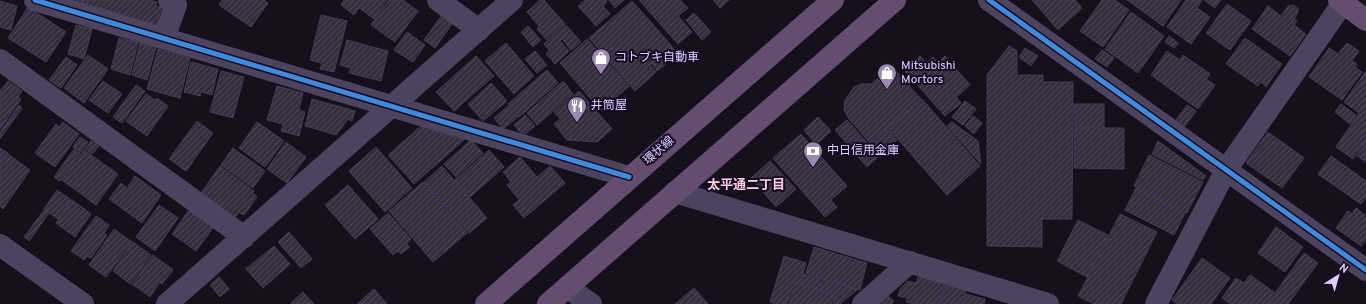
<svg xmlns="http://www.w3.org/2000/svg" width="1366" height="304" font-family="Overpass,'Noto Sans JP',sans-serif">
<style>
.building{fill:url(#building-hatch);stroke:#453a51}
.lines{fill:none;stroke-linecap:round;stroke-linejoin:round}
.minor{stroke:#4c445e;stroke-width:22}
.tertiary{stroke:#4c445e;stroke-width:22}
.primary{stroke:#634e6f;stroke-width:22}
.cycleway-casing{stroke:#160b22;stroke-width:8}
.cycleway{stroke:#408adc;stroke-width:5}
.labels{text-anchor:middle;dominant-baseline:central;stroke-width:4;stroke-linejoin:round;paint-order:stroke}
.poi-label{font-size:12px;fill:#e0ccff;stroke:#160b22;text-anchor:start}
.street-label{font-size:12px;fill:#e0ccff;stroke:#160b22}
.neighbourhood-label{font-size:13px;font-weight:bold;fill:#ffcee0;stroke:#160b22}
</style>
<defs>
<pattern id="building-hatch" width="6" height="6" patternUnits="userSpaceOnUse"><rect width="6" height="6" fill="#362e3f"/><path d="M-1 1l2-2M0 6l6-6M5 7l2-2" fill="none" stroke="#534b5c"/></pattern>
</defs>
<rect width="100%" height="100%" fill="#16101d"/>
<!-- building -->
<path class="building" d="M77 0H149L157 2 156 6 162 7 157 25 76 4Z
M222 0H264L268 3 251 27 219 5Z
M344 0H387L374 19 359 8 354 15 341 5Z
M389 0H403L418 11 395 42 371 25Z
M540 0H544L565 24 547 40 537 29 539 26 527 12Z
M585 0H606L607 2 603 6 610 14 596 26 578 6Z
M609 0H624L615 8Z
M639 0H680L688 8 678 16 692 32 678 44Z
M713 0H729L720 8Z
M1032 0H1075L1082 8 1058 30Z
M1102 0H1115L1129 10 1103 47 1080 31Z
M1127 0H1181L1163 26Z
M1186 0H1202L1197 8 1210 17 1191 44 1167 27Z
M1204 0H1221L1215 8Z
M0 1 17 6 11 30 0 27Z
M632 1 672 46 650 65 656 72 635 91 589 38Z
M1227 4 1251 21 1230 50 1206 33Z
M1293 5 1298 8V12L1294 19 1297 21 1294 25 1306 34 1290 56 1252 29 1268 6 1281 16 1288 6Z
M28 7 66 32 46 62 8 38Z
M1131 12 1164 36 1138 73 1105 49Z
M694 13 711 32 702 40 686 20Z
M321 15 347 21 334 72 320 69 322 63 310 60Z
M441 16 452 24 435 48 424 40Z
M76 25 92 29 84 59 68 54Z
M566 25 581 42 571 50 562 39 549 50 544 44Z
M528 26 541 40 533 47 521 32Z
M407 32 425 45 413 62 394 50Z
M1169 36 1178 43 1174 48 1165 42Z
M119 38 138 42 130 75 111 69Z
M1245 38 1282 64 1266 87 1261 82 1258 86 1226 64Z
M587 39 629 86 601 111 560 63Z
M347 40 388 51 381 81 349 73 351 68 340 65Z
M560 41 569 51 555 64 546 54Z
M140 43 156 47 147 80 132 75Z
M506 43 534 76 514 94 485 61Z
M1347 43 1359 51 1352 61 1357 64 1355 67 1362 72 1342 100 1309 77 1329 48 1338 54Z
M1009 46 1017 51V75H1043V82H1073L1072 219H1042V247L987 246V75Z
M672 47 678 54 657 71 652 64Z
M1025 48 1038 56 1031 66 1019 57Z
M158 49 190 58 180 98 147 89Z
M1102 50 1114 58 1107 67 1095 59Z
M535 51 547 65 537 73 525 59Z
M1167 51 1180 60 1183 55 1210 74 1206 79 1215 85 1198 109 1151 75Z
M88 55 108 69 84 103 64 88Z
M476 56 494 76 454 111 436 92Z
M920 56 926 63 933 57 938 63 945 56 970 85 956 97 961 103 945 116 904 70Z
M66 57 77 65 61 88 49 80Z
M191 62 218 69 212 95 201 92 200 96 184 92Z
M892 66 921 99 870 143 849 119 844 110 845 100 854 87 861 84H871Z
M547 70 558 83 519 117 508 104Z
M221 71 244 77 233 118 210 112Z
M1366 71V141L1353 159 1336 147 1359 113 1344 102Z
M8 81 22 91 18 97 21 99 0 129V91Z
M103 81 122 94 108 113 89 100Z
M563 81 573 94 537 125 527 113Z
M491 83 507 101 483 121 468 104Z
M136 85 145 91 122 123 113 117Z
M277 86 303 93 299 110 305 112 299 136 281 131 283 124 267 120Z
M579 91 612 129 597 142 567 140 554 124 560 119 554 112Z
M146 94 155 100 157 98 168 106 147 136 126 121Z
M312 99 355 111 352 121 348 119 336 135 305 126Z
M922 99 980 166 947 195 888 128Z
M965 101 976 109 963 125 952 117Z
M1074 104H1104V128L1074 127Z
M1341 104 1356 115 1350 124 1335 112Z
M19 105 22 108 0 139V132Z
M1187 105 1196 111 1185 126 1176 120Z
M508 106 518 117 503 129 494 118Z
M525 115 535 126 523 136 514 125Z
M973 116 982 123 974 134 965 126Z
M818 117 831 131 816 145 804 130Z
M847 120 869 145 887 129 897 140 867 167 835 130Z
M197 121 213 133 186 171 169 159Z
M63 122 79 134 55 167 35 153 56 124 59 127Z
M257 122 284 141 265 167 239 148Z
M952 122 978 141 981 164 947 126Z
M421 126 464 140 414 184 388 155Z
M1074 128H1124V169L1074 168Z
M1268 132 1304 158 1282 188 1246 163Z
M801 134 847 186 831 200 837 207 825 217 773 158Z
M80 137 88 142 81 152 73 147Z
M471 140 483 153 456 177 444 164Z
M91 141 99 146 92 154 85 149Z
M1158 141 1206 176 1203 180 1152 154Z
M286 142 306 157 287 183 267 169Z
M1366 143V162L1357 156Z
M376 147 412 188 385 212 349 171Z
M0 148 8 153 0 164Z
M233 148 265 171 253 188 221 165Z
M74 149 80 153 60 181 54 177Z
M84 150 118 174 96 205 62 180Z
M489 150 504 167 470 197 455 180Z
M8 154 30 170 3 209 0 206V165Z
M1149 155 1203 182 1187 213 1134 186Z
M1331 156 1366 181V197L1361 204 1318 174Z
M520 157 537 177 550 166 565 183 524 218 513 205 519 200 507 185 511 182 503 172Z
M770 161 796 189 776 207 751 178Z
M220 166 254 191 253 193 257 197 244 215 239 212 235 218 201 193Z
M442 166 487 218 469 233 424 182Z
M135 176 161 195 142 223 109 199 121 183 127 188Z
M423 182 467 233 433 262 389 211Z
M348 185 378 219 355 239 325 205Z
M1136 188 1185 213 1174 235 1125 210Z
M57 190 71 200 58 219 44 209Z
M72 200 91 214 75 237 56 223Z
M159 205 178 218 155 251 136 237Z
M1356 208 1366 216V240L1361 246 1336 228 1348 211 1352 214Z
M44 210 49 213 29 241 24 237Z
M189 210 213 228 196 251 172 234Z
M388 213 411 239 407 244 410 247 401 254 398 251 393 255 370 229Z
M1120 214 1157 232 1121 304H1094L1078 296Z
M96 216 109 225 104 233 107 235 91 258 87 256 84 260 71 251Z
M1078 220 1108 235 1087 277 1057 261Z
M1276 227 1303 247 1285 272 1258 253Z
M114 229 132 242 106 277 89 265Z
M289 232 312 259 301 268 278 242Z
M133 242 151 255 130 284 113 271Z
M274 246 290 264 263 288 246 269Z
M814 247 867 263 860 290 806 273Z
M1304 253 1318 263 1288 304H1267Z
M153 255 173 270 162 284 160 282 150 297 132 284Z
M784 256 806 263 800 284 794 282 787 304H776L770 302Z
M1202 258 1230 278 1211 304H1177L1172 300Z
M804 274 822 279 819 290 801 284Z
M1250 275 1274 292 1266 304H1230L1222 298 1236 278 1244 283Z
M219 277 229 289 220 297 210 285Z
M918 277 944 284 939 304H914L906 302 907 298 898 296 900 289 908 281 916 283Z
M824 279 857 290 840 304H833L835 295 820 290Z
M795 283 834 295 831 304H789Z
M945 285 966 291 962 304H940Z
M694 288 708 304H675Z
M374 289 387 304H357Z
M303 292 314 304H292L291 303Z
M966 294 985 299 984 304H963Z
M888 296 894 301 891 304H879L882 301 883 302Z"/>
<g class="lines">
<!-- minor -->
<path class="minor" d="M35 0 629 177
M438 0 479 30
M989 0 1366 270
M164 38 176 5 169 0
M0 60 244 237
M675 192 1048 304
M567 287 591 304
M167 304 512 0
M863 304 910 262
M1156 304 1226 170 1343 3"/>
<!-- tertiary -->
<path class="tertiary" d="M0 245 83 304"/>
<!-- primary -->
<path class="primary" d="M1339 0 1366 20
M486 304 833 0
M548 304 895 0"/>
<defs>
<path id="cycleway" d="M35 0 629 177
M989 0 1366 270"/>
</defs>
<!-- cycleway casing -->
<use href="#cycleway" class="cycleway-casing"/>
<!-- cycleway -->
<use href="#cycleway" class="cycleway"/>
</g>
<!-- icons -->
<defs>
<symbol id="shop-pin" viewBox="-11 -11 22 30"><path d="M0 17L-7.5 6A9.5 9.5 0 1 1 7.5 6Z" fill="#998ab0" stroke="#160b22"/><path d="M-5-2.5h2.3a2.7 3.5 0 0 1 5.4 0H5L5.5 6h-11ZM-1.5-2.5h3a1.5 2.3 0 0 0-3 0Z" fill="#fff"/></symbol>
<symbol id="restaurant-pin" viewBox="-11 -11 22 30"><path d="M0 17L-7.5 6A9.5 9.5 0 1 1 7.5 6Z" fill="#998ab0" stroke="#160b22"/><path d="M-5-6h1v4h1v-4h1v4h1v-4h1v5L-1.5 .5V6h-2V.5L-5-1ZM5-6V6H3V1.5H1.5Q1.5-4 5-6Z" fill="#fff"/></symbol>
<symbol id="bank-pin" viewBox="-11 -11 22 30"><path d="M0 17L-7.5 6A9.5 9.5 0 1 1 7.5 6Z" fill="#998ab0" stroke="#160b22"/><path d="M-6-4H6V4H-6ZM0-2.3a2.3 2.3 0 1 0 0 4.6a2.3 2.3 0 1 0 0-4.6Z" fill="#fff"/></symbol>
</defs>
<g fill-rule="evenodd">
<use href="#shop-pin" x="590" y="47" width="22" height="30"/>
<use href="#shop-pin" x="876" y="62" width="22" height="30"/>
<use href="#restaurant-pin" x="566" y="95" width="22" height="30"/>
<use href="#bank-pin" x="802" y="140" width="22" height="30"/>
</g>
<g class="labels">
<!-- poi labels -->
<g class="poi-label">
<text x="615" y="58">コトブキ自動車</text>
<text x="901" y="66">Mitsubishi<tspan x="901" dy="14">Mortors</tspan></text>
<text x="591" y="106">井筒屋</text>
<text x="827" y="151">中日信用金庫</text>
</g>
<!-- street labels -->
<g class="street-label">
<text transform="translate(659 151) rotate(-41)">環状線</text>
</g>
<!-- neighbourhood labels -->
<g class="neighbourhood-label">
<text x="746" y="186">太平通二丁目</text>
</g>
</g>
<!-- north arrow -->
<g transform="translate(1338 276) rotate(37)" stroke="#160b22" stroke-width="3" paint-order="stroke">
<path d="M0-3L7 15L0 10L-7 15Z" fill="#e0ccff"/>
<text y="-6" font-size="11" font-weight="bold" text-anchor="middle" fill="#e0ccff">N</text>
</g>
</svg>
